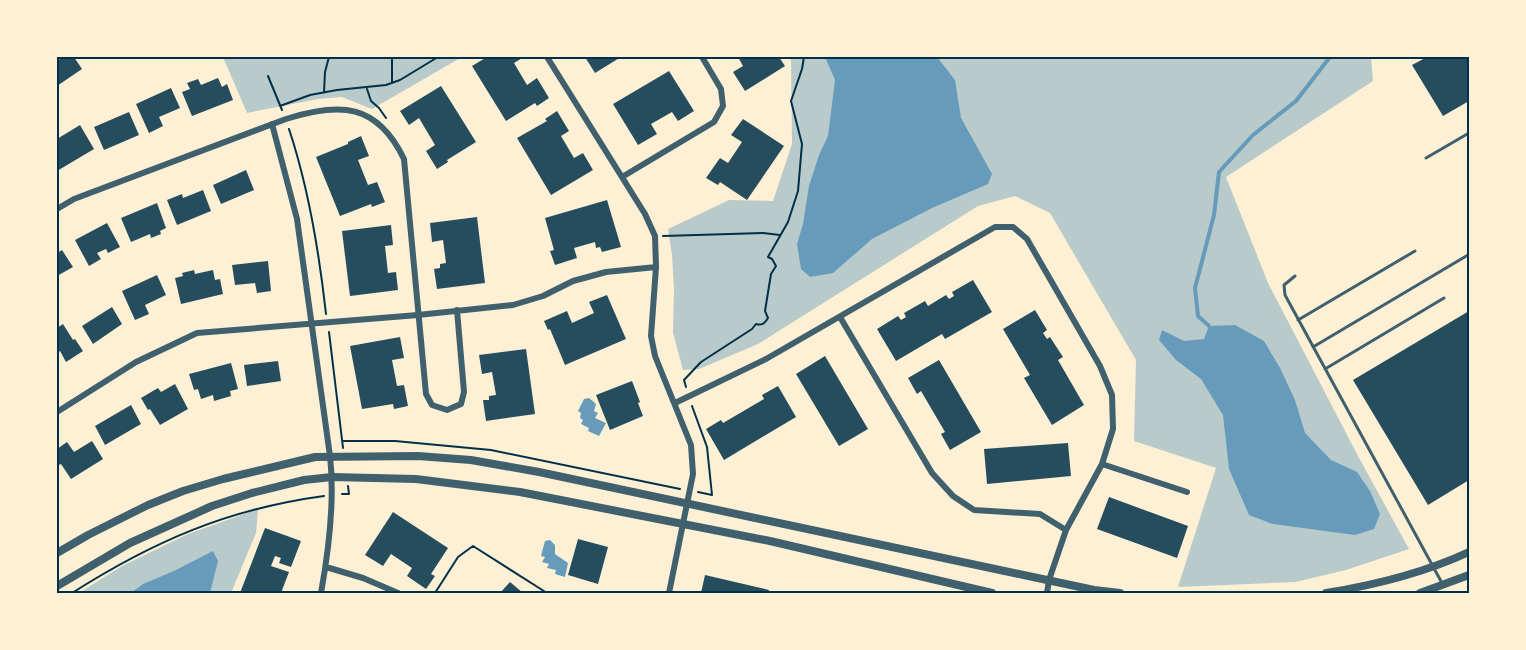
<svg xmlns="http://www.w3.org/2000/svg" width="1526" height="650" font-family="Cabin,sans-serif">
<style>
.green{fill:#b9caca}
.water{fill:#669bbc}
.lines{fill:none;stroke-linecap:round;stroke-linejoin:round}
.stream{stroke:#669bbc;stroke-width:4}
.building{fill:#264d5e}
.path{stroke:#003049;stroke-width:2}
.service{stroke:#3f606c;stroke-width:3}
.minor{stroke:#3f606c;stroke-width:6}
.tertiary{stroke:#3f606c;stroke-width:8}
.neatline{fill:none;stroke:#003049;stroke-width:2}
</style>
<rect width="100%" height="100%" fill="#fdf0d5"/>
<!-- green -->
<path class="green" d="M223 57H462L372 109 342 97 318 99 247 113Z
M789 57H1371L1373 81 1226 177 1268 283 1358 456 1409 549 1346 570 1295 582 1178 587 1216 468 1134 441 1136 360 1050 213 1015 196 978 206 758 344 699 369 683 370 673 333 674 289 672 255 668 229 729 200 773 201 792 144 791 60Z
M258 509 256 533 231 593H79L122 566 188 534Z"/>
<!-- water -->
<path class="water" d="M825 57H937L955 80 961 118 992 174 988 184 932 208 872 239 833 273 810 277 801 269 797 244 803 224 809 186 819 155 828 136 835 80Z
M1235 325 1264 341 1280 368 1295 400 1305 433 1331 460 1357 472 1370 491 1380 514 1374 529 1355 535 1325 531 1273 524 1249 515 1229 469 1223 415 1201 379 1176 360 1159 340 1162 330 1184 341 1204 339 1209 326Z
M589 398 596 404 594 411 598 413 595 418 606 423 599 436 588 431 589 428 581 424 583 420 580 418 581 413 578 411 584 399Z
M550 540 555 545V554L568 563 565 577 555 574 556 570 547 568 549 564 542 562 545 557 541 556 545 541Z
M213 551 218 561 210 593H131L143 584 174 571Z"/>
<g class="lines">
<!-- stream -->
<path class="stream" d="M1209 326 1198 316 1195 288 1214 215 1219 172 1253 135 1296 101 1330 57"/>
</g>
<!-- building -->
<path class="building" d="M63 57H74L82 69 57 86V61Z
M487 57H524L514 63 527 85 537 78 549 98 537 106 535 103 506 121 472 66Z
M585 57H621L595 73Z
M738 57H779L785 66 745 91 733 72 743 66Z
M1427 57H1469V101L1443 116 1412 65Z
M669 71 694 111 678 121 672 112 651 124 657 134 638 145 613 104Z
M218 78 222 87 227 84 233 100 192 116 182 92 190 89 187 83 198 79 201 85Z
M441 86 476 142 447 160 448 162 437 169 426 151 435 145 419 118 409 125 400 111Z
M171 88 180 108 159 117 163 126 149 133 136 104Z
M557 111 569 131 561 136 574 158 583 153 593 170 551 195 517 138 547 121 545 119Z
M129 112 139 135 104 150 94 127Z
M743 119 784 146 747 200 720 182 718 185 706 178 720 158 728 163 742 142 731 135Z
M80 125 94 149 57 171V139Z
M361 136 369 156 358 160 368 185 377 182 385 202 372 207 371 204 340 216 316 157 348 144V142Z
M246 170 254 190 221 204 213 185Z
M203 190 211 211 177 225 167 200 182 194 183 198Z
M607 200 621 247 602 252 600 247 596 248 595 242 574 248 577 258 555 265 550 251 554 250 545 218Z
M157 203 166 228 160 231 161 234 151 238 150 234 131 242 121 218Z
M477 217 485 283 437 289 434 269 440 268V264L446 263 443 240 432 242 430 223Z
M107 223 120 247 108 253 106 249 97 253 101 259 89 266 75 240Z
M391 225 393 245 385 246 388 273 396 272 398 290 350 296 342 231Z
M62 250 73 267 57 276V253Z
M268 261 271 291 257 293 255 283 235 285 232 265Z
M194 270 195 274 213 270 215 280 220 279 223 294 181 304 175 278 183 276 182 273Z
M157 275 166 295 145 305 149 314 135 320 122 291Z
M973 280 992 312 945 339 942 334 896 361 877 329 898 316 901 320 906 317 904 313 925 301 928 306 946 295 949 299 954 296 952 292Z
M607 295 626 339 565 365 550 329 548 330 544 321 567 311 572 323 594 313 589 302Z
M112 307 122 324 93 344 82 326Z
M1035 310 1047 330 1043 333 1047 339 1050 337 1063 357 1058 360 1084 405 1052 425 1024 378 1030 375 1003 329Z
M1469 311V480L1428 505 1353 380Z
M63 324 73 340 75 339 83 351 66 362 60 351 57 353V328Z
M400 337 404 358 392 360 397 386 404 385 408 406 394 409 393 404 362 409 350 346Z
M526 349 535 414 486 421 483 400H489V396L496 395 492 372 482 374 479 355Z
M825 356 868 429 839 446 796 374Z
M939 360 981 432 950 450 941 434 945 432 921 391 917 394 908 378Z
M278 361 281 381 247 386 244 365Z
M231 363 238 389 230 391 231 396 214 401 213 395 201 399 198 389 194 390 189 374Z
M632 381 640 402 638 403 643 416 610 430 596 395Z
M175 384 188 409 160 425 150 409 148 410 141 398 158 388 161 392Z
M778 386 796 417 724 460 706 429 721 420 723 423 764 399 762 395Z
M131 405 141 424 105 445 95 426Z
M92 441 103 459 71 479 61 464 57 466V449L67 442 74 452Z
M1068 443 1071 476 987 484 984 449Z
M1109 497 1188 526 1177 558 1097 529Z
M393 512 448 548 431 574 435 576 426 589 407 576 412 568 391 554 383 566 365 555Z
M265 528 301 541 291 567 279 563 281 558 275 556 271 566 289 572 281 593H240Z
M578 539 608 547 598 584 568 575Z
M705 575 769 590 768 593H701Z
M510 582 523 593H500Z"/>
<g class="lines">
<!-- path -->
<path class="path" d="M268 76 282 110
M392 83V57
M367 89 371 101 379 108 386 118
M324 92 325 72 329 57
M280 106 310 95 337 90 386 85 400 80 438 57
M289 129C309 189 319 251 326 314
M663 236 763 233 780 235
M329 332 343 448
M686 387 684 380 701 362 752 329 756 324C762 326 765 323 768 318L765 311 771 274 776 266 772 259 768 257 788 222 798 191 802 144 791 101 802 69 804 57
M692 406 707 447 712 495 698 492
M343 441H395L491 450 680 489
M342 494H349L348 486
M72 593C154 541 228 509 324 496
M435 593 458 557 473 546 547 593"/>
<!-- service -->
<path class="service" d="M1426 158 1469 133
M1295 276 1284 285 1285 295 1442 583
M1298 320 1415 251
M1313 347 1468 255
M1325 369 1444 298"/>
<!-- minor -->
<path class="minor" d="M547 57 645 214 655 236 656 267 651 336 655 356 691 445 693 474 669 593
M272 124 297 219 330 456C335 501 329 549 321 593
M622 177 714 122 723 106 721 89 702 57
M57 209 74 199 286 119C340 102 377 103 404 159L426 394 432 405 447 410 461 404 464 392 457 310
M840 317 932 473 953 496 974 510 1040 514 1066 530
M675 403 766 359 995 227H1013L1027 239 1100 366 1112 395 1113 429 1102 464 1066 530 1049 580 1047 593
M57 412 136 362 197 333 418 315 513 305 543 296 573 281 606 272 656 267
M1102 464 1187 492
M326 567 363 578 398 593"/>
<!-- tertiary -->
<path class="tertiary" d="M57 553 88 535 148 505 183 491 223 479 315 457 418 456 471 460 539 472 1094 590 1120 593
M57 586 130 543 212 506 252 493 304 480 332 477 416 479 520 492 770 541 992 593
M1326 593C1375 585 1424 573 1469 552
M1420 593 1469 575"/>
</g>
<!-- border -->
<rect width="1526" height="650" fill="none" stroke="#fdf0d5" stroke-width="117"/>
<rect x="58" y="58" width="1410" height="534" class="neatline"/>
</svg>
